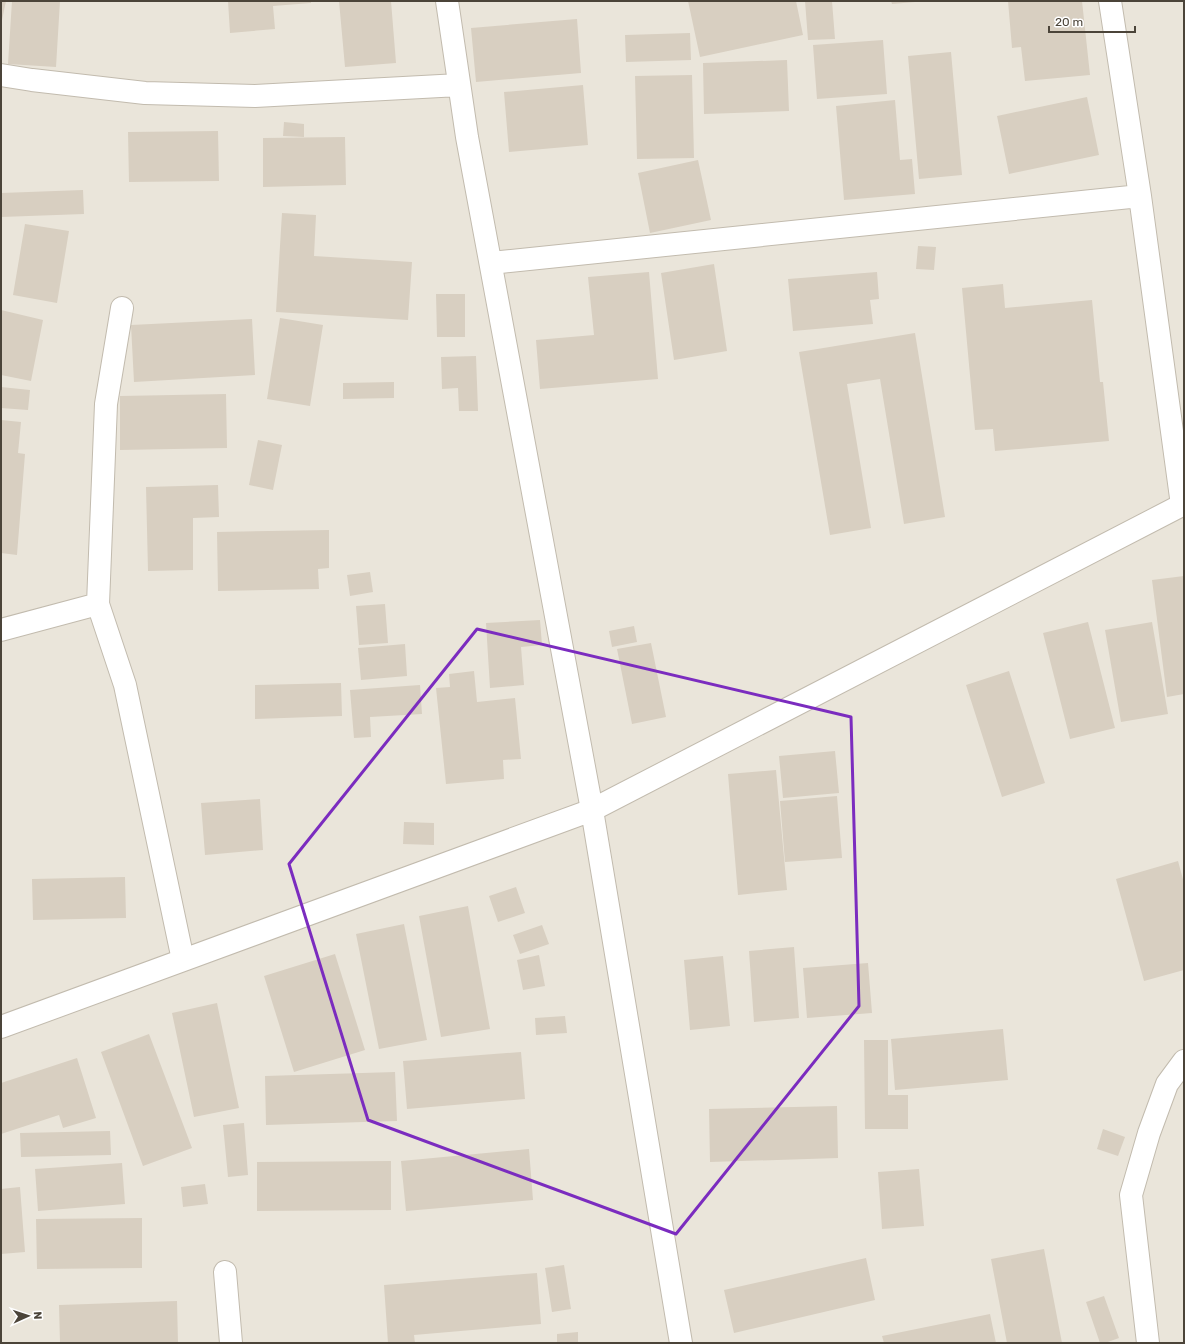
<svg xmlns="http://www.w3.org/2000/svg" width="1185" height="1344" font-family="Rubik,sans-serif">
<style>
.residential{fill:#eae5da}
.building{fill:#d8cfc1}
.lines{fill:none;stroke-linecap:round;stroke-linejoin:round}
.minor-casing{stroke:#c2bbae;stroke-width:24}
.minor{stroke:#fff;stroke-width:22}
.marked{fill:none;stroke:#7b2cbf;stroke-width:3;stroke-linejoin:round}
</style>
<rect width="100%" height="100%" fill="#f6f3ec"/>
<!-- residential -->
<path class="residential" d="M1 1H1184V1343H1Z"/>
<!-- building -->
<path class="building" d="M1 1H6L2 20H1Z
M12 1H60L56 67 8 64Z
M228 1H311V3L273 6 275 29 230 33Z
M339 1H391L396 63 345 67Z
M688 1H796L803 35 700 57Z
M805 1H832L835 39 808 40Z
M891 1H915V2L892 4Z
M1008 1H1082L1090 75 1025 81 1021 47 1012 48Z
M577 19 581 73 476 82 471 28Z
M690 33 691 60 626 62 625 35Z
M883 40 887 94 817 99 813 45Z
M951 52 962 175 919 179 908 56Z
M787 60 789 111 704 114 703 63Z
M692 75 694 158 637 159 635 76Z
M583 85 588 145 509 152 504 92Z
M1087 97 1099 155 1009 174 997 116Z
M895 100 900 160 912 159 915 194 844 200 836 106Z
M284 122 304 124V137L283 136Z
M218 131 219 181 129 182 128 132Z
M345 137 346 185 263 187V138Z
M698 160 711 220 650 233 638 173Z
M83 190 84 214 1 217V193Z
M282 213 316 215 314 256 412 262 408 320 276 312Z
M25 224 69 231 57 303 13 295Z
M918 246 936 247 934 270 916 269Z
M714 264 727 351 674 360 661 273Z
M649 272 658 379 540 389 536 340 594 335 588 277Z
M877 272 879 299 870 300 873 324 793 331 788 279Z
M1003 284 1005 308 1092 300 1100 382H1103L1109 441 995 451 993 429 975 430 962 288Z
M436 294H465V337H437Z
M1 310 43 320 31 381 1 375Z
M280 318 323 325 310 406 267 399Z
M252 319 255 375 134 382 131 325Z
M915 333 945 517 904 524 880 379 847 384 871 528 830 535 799 352Z
M476 356 478 411H459L458 388 442 389 441 357Z
M394 382V398L343 399V383Z
M1 387 30 390 28 410 1 408Z
M226 394 227 448 120 450V396Z
M1 420 21 422 18 453 25 454 17 555 1 553Z
M258 440 282 445 273 490 249 485Z
M218 485 219 517 193 518V570L148 571 146 487Z
M329 530V568L318 569 319 589 218 591 217 532Z
M370 572 373 592 350 596 347 575Z
M1184 576V694L1167 697 1152 580Z
M385 604 388 643 359 645 356 606Z
M540 620 542 645 521 647 524 685 490 688 486 623Z
M1088 622 1115 728 1070 739 1043 633Z
M1152 622 1168 714 1121 722 1105 630Z
M634 626 637 642 612 647 609 631Z
M651 643 666 717 632 724 617 649Z
M405 644 407 676 361 680 358 648Z
M474 671 477 702 515 698 521 759 503 760 504 779 446 784 436 688 450 687 449 674Z
M1009 671 1045 783 1002 797 966 685Z
M341 683 342 716 255 719V685Z
M420 685 422 714 370 717 371 737 354 738 350 690Z
M835 751 839 793 783 798 779 756Z
M776 770 787 890 738 895 728 774Z
M837 796 842 858 785 862 780 801Z
M260 799 263 850 205 855 201 803Z
M404 822 434 823V845L403 844Z
M1178 861 1184 883V970L1144 981 1116 879Z
M125 877 126 918 33 920 32 879Z
M516 887 525 913 498 922 489 896Z
M468 906 490 1029 441 1037 419 916Z
M404 924 427 1040 379 1049 356 934Z
M542 925 549 944 520 954 513 935Z
M794 947 799 1018 754 1022 749 951Z
M335 954 365 1050 294 1072 264 976Z
M539 955 545 986 523 990 517 960Z
M723 956 730 1026 690 1030 684 960Z
M868 963 872 1013 807 1018 803 968Z
M217 1003 239 1108 194 1117 172 1013Z
M565 1016 567 1033 536 1035 535 1018Z
M1003 1029 1008 1080 895 1090 891 1039Z
M149 1034 192 1148 143 1166 101 1052Z
M864 1040H888V1095H908V1129H865Z
M521 1052 525 1099 407 1109 403 1061Z
M77 1058 96 1118 63 1128 59 1115 1 1134V1083Z
M395 1072 397 1121 266 1125 265 1076Z
M837 1106 838 1158 710 1162 709 1109Z
M244 1123 248 1175 228 1177 223 1125Z
M1103 1129 1125 1137 1118 1156 1097 1149Z
M110 1131 111 1155 21 1157 20 1133Z
M529 1149 533 1200 406 1211 401 1161Z
M391 1161V1210L257 1211V1162Z
M122 1163 125 1204 38 1211 35 1169Z
M919 1169 924 1226 882 1229 878 1172Z
M205 1184 208 1204 183 1207 181 1187Z
M20 1187 25 1252 1 1254V1189Z
M142 1218V1268L37 1269 36 1219Z
M1044 1249 1062 1343H1007L991 1259Z
M866 1258 875 1300 734 1333 724 1290Z
M564 1265 571 1309 552 1312 545 1268Z
M537 1273 541 1324 414 1335 415 1343H388L384 1285Z
M1104 1296 1119 1338 1105 1343H1100L1086 1302Z
M177 1301 178 1343H60L59 1305Z
M990 1314 996 1343H884L882 1336Z
M578 1332V1343H557V1334Z"/>
<g class="lines">
<defs>
<path id="minor" d="M1110 1 1140 196 1182 505 1184 504
M1 75 32 80 145 93 255 96 459 85
M491 263 1140 196
M122 308 106 404 98 604 125 685 183 960
M1 630 98 604
M1 1027 592 810 467 137 447 1
M225 1272 231 1343
M681 1343 592 810 1182 505
M1148 1343 1131 1195 1149 1133 1167 1084 1184 1061"/>
</defs>
<!-- minor casing -->
<use href="#minor" class="minor-casing"/>
<!-- minor -->
<use href="#minor" class="minor"/>
</g>
<!-- marked area -->
<path class="marked" d="M477 629 851 717 859 1006 676 1234 368 1120 289 864Z"/>
<!-- border -->
<rect width="1185" height="1344" fill="none" stroke="#4b4439" stroke-width="4"/>
<!-- north arrow -->
<g transform="translate(28 1316) rotate(87)" stroke="#ffffff" stroke-width="3" paint-order="stroke">
<path d="M0-3L7 15L0 10L-7 15Z" fill="#4b4439"/>
<text y="-6" font-size="11" font-weight="bold" text-anchor="middle" fill="#4b4439">N</text>
</g>
<!-- scale -->
<path d="M1049 26v6h86v-6" fill="none" stroke="#4b4439" stroke-width="2"/>
<text x="1055" y="26" font-size="12" fill="#4b4439" stroke="#ffffff" stroke-width="3" paint-order="stroke">20 m</text>
</svg>
